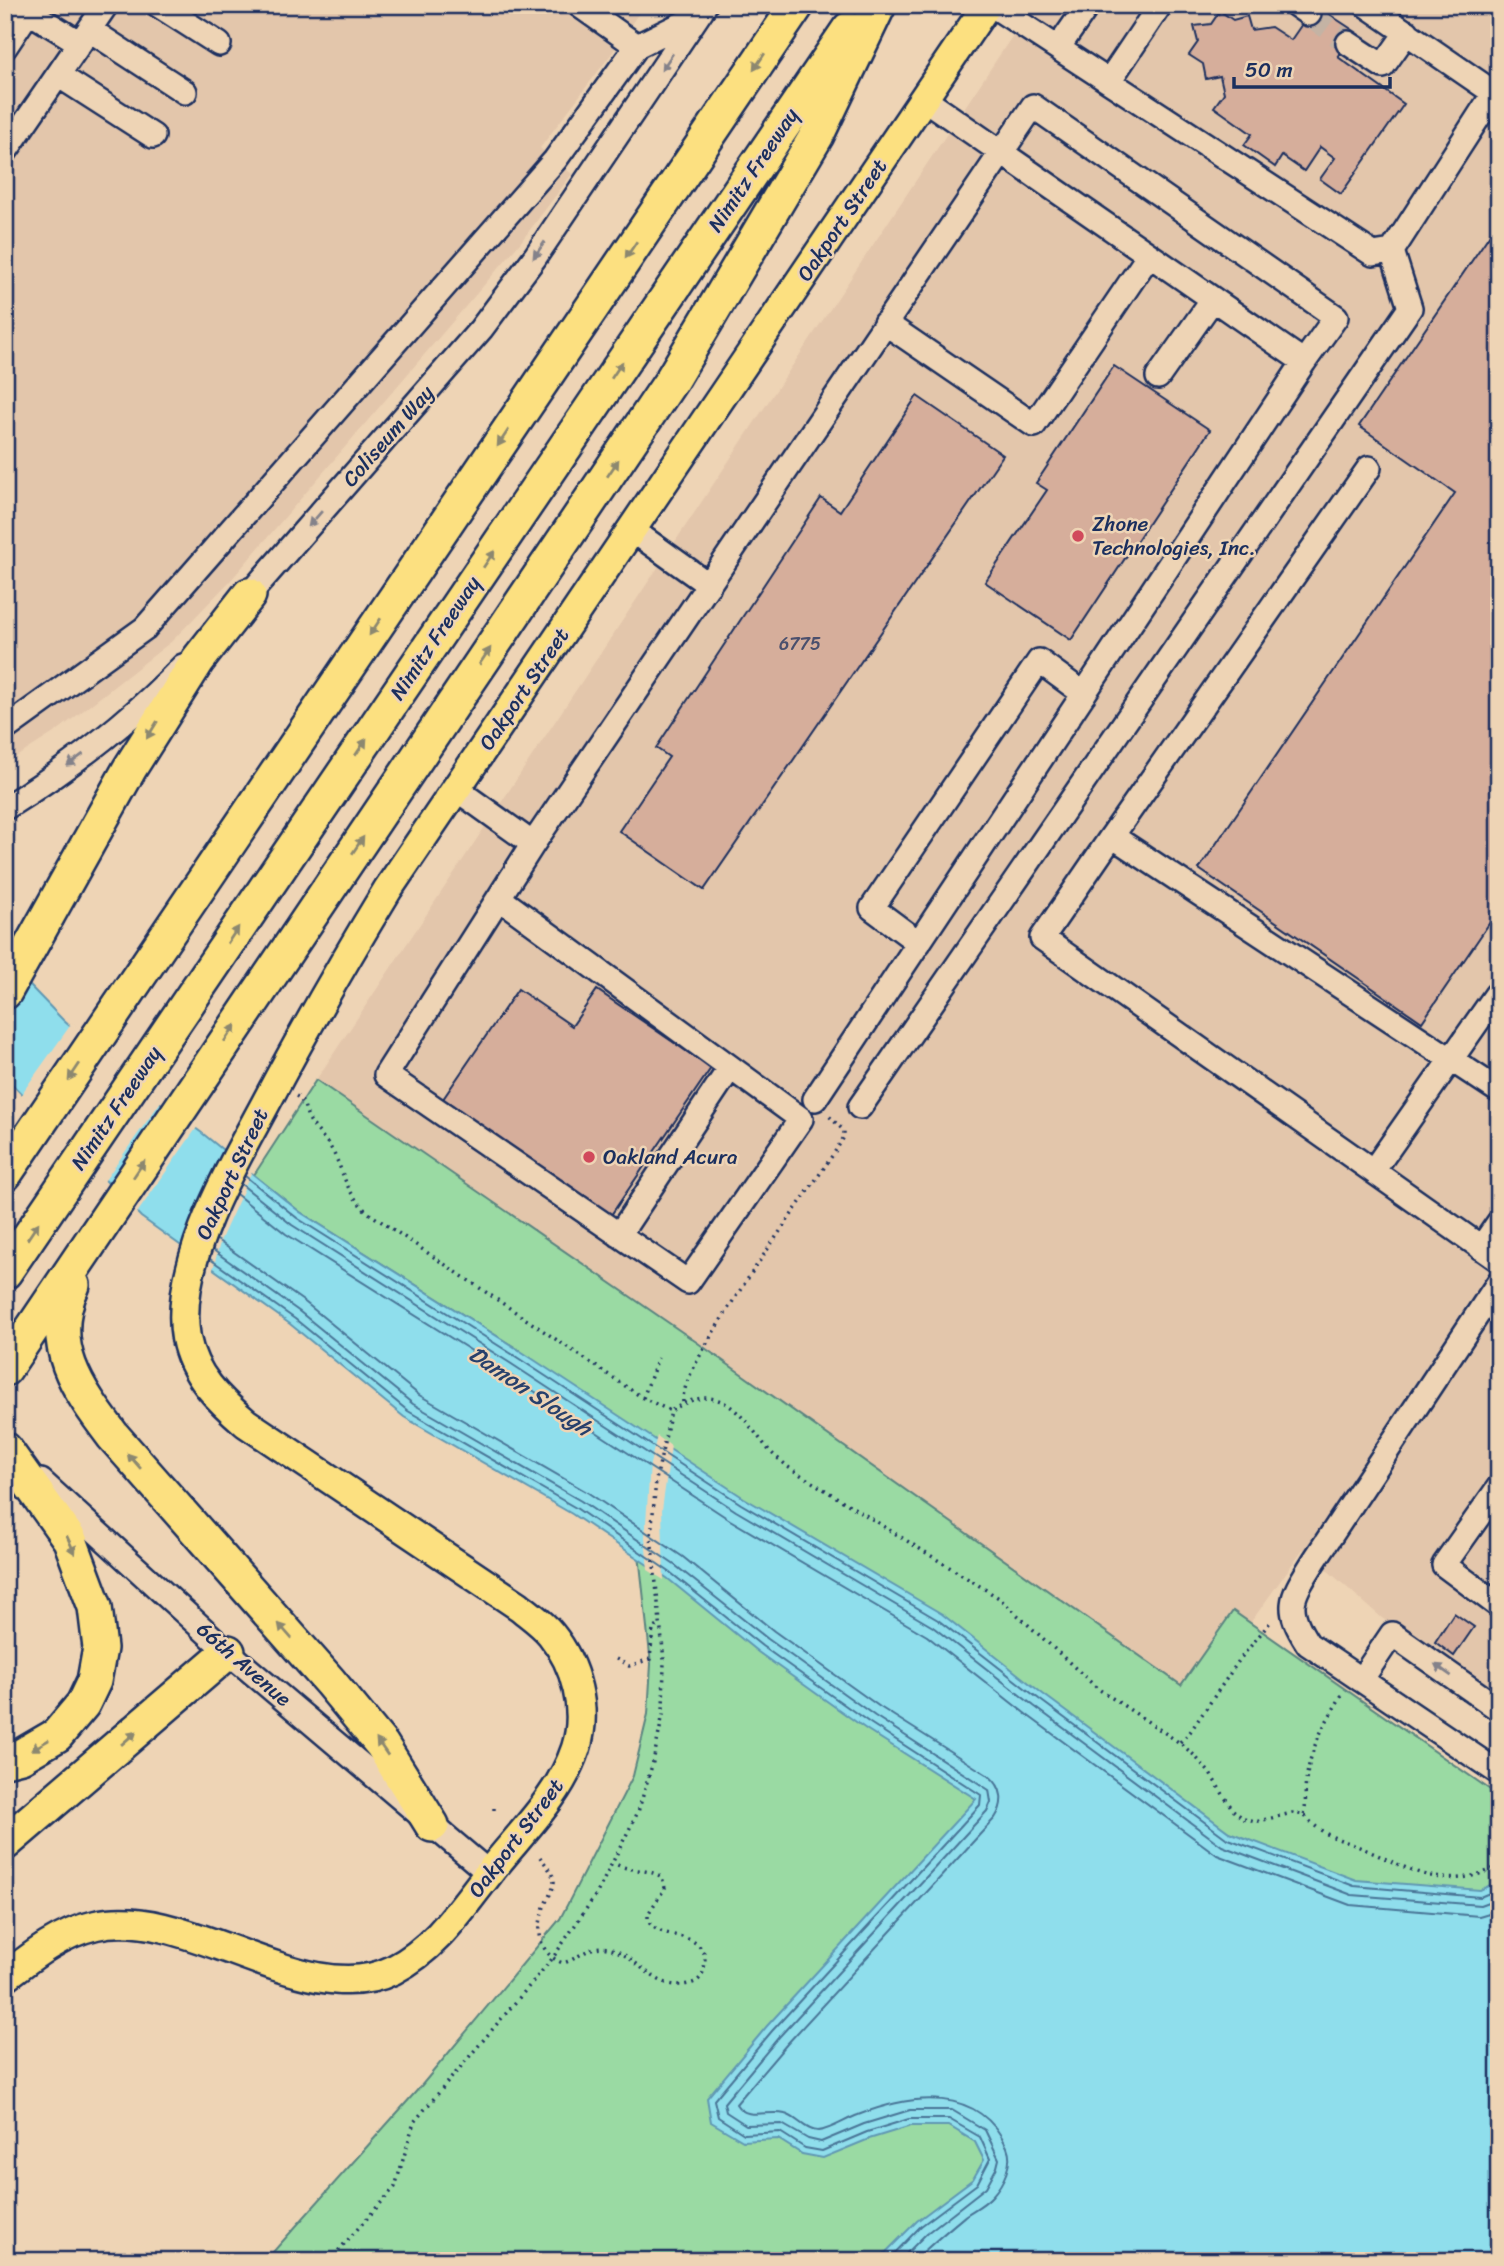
<svg xmlns="http://www.w3.org/2000/svg" width="1504" height="2266" font-family="Sriracha,sans-serif">
<style>
.built{fill:#e3c6ab}
.green{fill:#9adaa3;stroke:#5a8480;stroke-width:2}
.water{fill:#8fdeec;stroke:#6198b3;stroke-width:2}
.pier{fill:#eed4b5}
.lines{fill:none;stroke-linecap:round;stroke-linejoin:round}
.shore{stroke:#497597;stroke-width:2}
.building{fill:#d6ae9b;stroke:#1b2f5e;stroke-width:2}
.minor-tunnel{stroke:#c4b3a4;stroke-width:23;stroke-dasharray:23 11;stroke-linecap:butt}
.minor-casing{stroke:#1b2f5e;stroke-width:28}
.major-casing{stroke:#1b2f5e;stroke-width:33}
.highway-casing{stroke:#1b2f5e;stroke-width:38}
.path{stroke:#1b2f5e;stroke-width:3.5;stroke-dasharray:2 5;stroke-linecap:butt}
.minor{stroke:#eed4b5;stroke-width:23}
.major{stroke:#fce080;stroke-width:28}
.highway{stroke:#fce080;stroke-width:33}
.oneway{fill:#84828a}
.oneway2{fill:#8c886f}
.poi-dot{fill:#d1495b;stroke:#eed4b5;stroke-width:2.5}
.labels{text-anchor:middle;dominant-baseline:central;stroke-width:5;stroke-linejoin:round;paint-order:stroke}
.number-label{font-size:18px;fill:#4a4f6d}
.street-label{font-size:21px;fill:#1b2f5e;stroke:#eed4b5}
.poi-label{font-size:21px;fill:#1b2f5e;stroke:#eed4b5;text-anchor:start}
.water-label{font-size:23px;font-style:italic;fill:#27406c;stroke:#eed4b5}
</style>
<rect width="100%" height="100%" fill="#eed4b5"/>
<filter id="ink" filterUnits="userSpaceOnUse"><feTurbulence type="fractalNoise" baseFrequency=".0143" numOctaves="2"/><feDisplacementMap in="SourceGraphic" scale="14" xChannelSelector="R" yChannelSelector="G"/><feConvolveMatrix kernelMatrix="1 2 1 2 8 2 1 2 1" color-interpolation-filters="sRGB"/></filter>
<g filter="url(#ink)">
<!-- built -->
<path class="built" d="M5 5H644L612 53 540 148 572 174 520 243 231 580 172 641 57 731 5 764Z
M1033 5H1499V1699L1382 1618 1303 1549 1184 1716 695 1341 316 1080Z"/>
<!-- green -->
<path class="green" d="M316 1080 695 1341 1181 1685 1233 1611 1499 1796V2261H265L421 2086 560 1919 633 1776 648 1714 651 1664 636 1527 519 1350 300 1212 254 1175Z"/>
<!-- water -->
<path class="water" d="M5 960 63 1020 136 1085 202 1133 300 1212 519 1350 744 1498 942 1614 1043 1694 1229 1832 1356 1880 1480 1890 1499 1881V2261H877L917 2221 973 2179 984 2160 975 2142 949 2126H911L869 2139 823 2158 802 2154 778 2139 743 2141 711 2122 707 2098 767 2026 976 1799 866 1729 758 1652 667 1578 572 1514 404 1417 290 1324 141 1217 5 1077Z"/>
<!-- pier -->
<path class="pier" d="M72 1023 138 1083 162 1100 103 1183 20 1096Z
M171 1107 198 1126 135 1216 112 1192Z
M225 1147 253 1169 221 1239 212 1273 179 1249 212 1173Z
M657 1436 671 1446 662 1510 664 1580 648 1570 645 1537 650 1464Z"/>
<g class="lines">
<!-- shore -->
<path class="shore" d="M245 1176 297 1218 515 1356 741 1504 938 1620 1039 1699 1226 1838 1354 1886 1480 1897 1499 1889
M241 1184 292 1225 510 1363 736 1511 933 1627 1034 1706 1222 1846 1352 1895 1480 1905 1499 1898
M236 1194 286 1234 505 1372 730 1520 927 1636 1027 1715 1217 1855 1350 1905 1479 1916 1499 1910
M217 1240 306 1303 419 1395 587 1492 683 1557 774 1631 880 1707 989 1776C1003 1787 1005 1803 995 1818L787 2044 736 2104C747 2122 768 2109 785 2114 797 2117 806 2131 818 2131 831 2130 846 2119 858 2115 911 2094 979 2085 1007 2147 1014 2163 1003 2184 992 2196 985 2204 975 2209 966 2215 948 2230 931 2244 914 2261
M213 1250 300 1312 413 1404 581 1501 676 1566 768 1639 875 1716 989 1790 991 1802 987 1811 779 2037 724 2103 726 2112 746 2125 782 2124 808 2139 821 2142 864 2124 910 2110H952L985 2130 999 2159 997 2167 986 2187 927 2233 899 2261
M210 1259 295 1319 408 1411 576 1508 671 1573 762 1646 870 1723 981 1795 980 1805 772 2031 714 2100 718 2117 744 2134 780 2132 805 2148 822 2151 867 2132 909 2119H949L980 2137 990 2159 977 2184 921 2226 887 2261"/>
</g>
<!-- building -->
<path class="building" d="M1315 5 1356 32 1338 57 1404 104 1341 194 1320 179 1335 158 1320 147 1304 171 1282 156 1275 167 1244 145 1252 134 1214 107 1224 93 1220 76 1206 79 1203 64 1189 55 1198 42 1194 26 1211 24 1220 11 1233 20 1247 16 1251 30 1271 27 1291 40Z
M1499 221V909L1422 1022 1199 869 1455 493 1359 426Z
M1114 366 1210 430 1071 640 985 582 1047 490 1036 483Z
M917 396 1003 455 704 890 619 831 669 757 656 748 821 498 840 511Z
M518 989 572 1026 597 990 711 1068 611 1215 443 1099Z
M1454 1613 1474 1627 1454 1656 1435 1642Z"/>
<g class="lines">
<!-- minor-tunnel -->
<path class="minor-tunnel" d="M1309 14 1348 43"/>
<defs>
<path id="minor" d="M18 5 80 43
M158 5 219 44
M579 5 637 46
M992 5 1373 254 1392 251 1494 93 1366 5
M1296 5 1309 14
M90 30 185 92
M1348 43 1383 66 1407 32
M5 47 33 5
M1058 48 1088 5
M58 75 153 136
M1109 81 1160 5
M5 152 106 5
M885 323 1034 425 1149 255
M1158 377 1213 299
M1369 468 1112 836 1499 1091
M632 530 709 585
M240 605 481 329 535 257 705 5
M5 729 145 628 555 160 637 46 694 18
M456 789 533 844
M5 808C69 768 132 720 183 666
M1112 836 1042 938 1373 1171
M499 898 801 1119 688 1282 386 1075 533 844 1033 106 1336 317 1304 362
M919 943 872 908 1039 661 1084 694
M1496 995 1373 1171 1499 1260
M815 1099 1304 362 924 99
M860 1107 1410 308 1392 251
M619 1235 730 1068
M1481 1248 1499 1222
M1499 1282 1314 1561C1292 1597 1283 1606 1308 1644L1499 1773
M41 1481 228 1652 489 1873
M1499 1487 1444 1565 1499 1606
M1361 1680 1392 1634 1499 1709"/>
<path id="major" d="M5 1977C33 1955 61 1933 96 1925 188 1904 308 2013 393 1970 436 1948 460 1910 489 1873 520 1833 560 1797 576 1748 588 1710 576 1665 551 1634 543 1624 530 1615 519 1606L246 1423C219 1400 193 1375 186 1338 173 1264 233 1165 267 1101 305 1029 346 958 388 889L987 5"/>
<path id="highway" d="M5 992 130 768 198 660 249 595
M5 1174 797 5
M5 1272 849 29
M73 1285C45 1344 78 1390 113 1436L330 1682 382 1745 432 1825
M5 1369 671 381 817 135 879 5
M5 1449 70 1540 95 1607 100 1648 94 1681 83 1704 57 1735 21 1756 5 1760
M5 1843 228 1652"/>
</defs>
<!-- minor casing -->
<use href="#minor" class="minor-casing"/>
<!-- major casing -->
<use href="#major" class="major-casing"/>
<!-- highway casing -->
<use href="#highway" class="highway-casing"/>
<!-- path -->
<path class="path" d="M296 1096C306 1102 304 1110 309 1119 315 1130 326 1139 332 1150 346 1176 343 1188 367 1212L643 1398 671 1411
M643 1398 658 1358
M683 1402C678 1365 818 1182 844 1137V1131L828 1115
M616 1659 629 1666 650 1659 653 1629 661 1624
M1180 1742 1190 1732 1240 1659 1272 1620
M494 1808V1811
M1304 1815C1307 1803 1304 1793 1306 1781 1311 1744 1325 1724 1343 1693
M540 1857C545 1864 553 1872 554 1881 554 1891 547 1898 544 1907 536 1930 538 1954 563 1963 579 1959 589 1944 607 1948 638 1954 653 1992 688 1984 696 1983 701 1979 703 1972 705 1965 706 1957 703 1951 690 1930 660 1940 648 1921V1914L665 1888 662 1877C648 1868 629 1872 614 1863
M329 2261 395 2187 414 2122 552 1959 597 1893 638 1812 653 1762 663 1714 664 1660 651 1536 656 1480 671 1411C720 1378 740 1414 768 1449 774 1456 782 1461 788 1467L999 1598 1097 1688 1180 1743 1195 1756 1209 1772 1233 1810 1244 1819 1255 1822 1292 1813 1304 1815C1326 1839 1337 1837 1364 1849 1415 1871 1444 1893 1499 1866"/>
<!-- minor -->
<use href="#minor" class="minor"/>
<!-- major -->
<use href="#major" class="major"/>
<!-- highway -->
<use href="#highway" class="highway"/>
</g>
<!-- one-way arrows -->
<defs><path id="oneway-solid" d="M-6-.8H1V-3.2L6.5 0L1 3.2V.8H-6Z" transform="scale(1.75)"/></defs>
<g class="oneway">
<use href="#oneway-solid" transform="translate(667 62) rotate(124)"/>
<use href="#oneway-solid" transform="translate(539 250) rotate(125)"/>
<use href="#oneway-solid" transform="translate(315 519) rotate(131)"/>
<use href="#oneway-solid" transform="translate(75 760) rotate(144)"/>
<use href="#oneway-solid" transform="translate(1443 1670) rotate(-145)"/>
</g>
<g class="oneway2">
<use href="#oneway-solid" transform="translate(759 62) rotate(124)"/>
<use href="#oneway-solid" transform="translate(631 250) rotate(124)"/>
<use href="#oneway-solid" transform="translate(617 370) rotate(-56)"/>
<use href="#oneway-solid" transform="translate(503 438) rotate(124)"/>
<use href="#oneway-solid" transform="translate(613 468) rotate(-56)"/>
<use href="#oneway-solid" transform="translate(489 559) rotate(-56)"/>
<use href="#oneway-solid" transform="translate(375 627) rotate(124)"/>
<use href="#oneway-solid" transform="translate(485 656) rotate(-56)"/>
<use href="#oneway-solid" transform="translate(152 730) rotate(122)"/>
<use href="#oneway-solid" transform="translate(361 747) rotate(-56)"/>
<use href="#oneway-solid" transform="translate(358 845) rotate(-56)"/>
<use href="#oneway-solid" transform="translate(233 935) rotate(-56)"/>
<use href="#oneway-solid" transform="translate(230 1033) rotate(-56)"/>
<use href="#oneway-solid" transform="translate(74 1072) rotate(124)"/>
<use href="#oneway-solid" transform="translate(139 1169) rotate(-56)"/>
<use href="#oneway-solid" transform="translate(33 1231) rotate(-56)"/>
<use href="#oneway-solid" transform="translate(134 1461) rotate(-131)"/>
<use href="#oneway-solid" transform="translate(71 1545) rotate(65)"/>
<use href="#oneway-solid" transform="translate(285 1631) rotate(-131)"/>
<use href="#oneway-solid" transform="translate(129 1738) rotate(-41)"/>
<use href="#oneway-solid" transform="translate(40 1745) rotate(150)"/>
<use href="#oneway-solid" transform="translate(382 1747) rotate(-125)"/>
</g>
</g>
<!-- markers -->
<g class="poi-dot">
<circle cx="1078" cy="536" r="7"/>
<circle cx="589" cy="1157" r="7"/>
</g>
<g class="labels">
<!-- number labels -->
<g class="number-label">
<text x="800" y="644">6775</text>
</g>
<!-- street labels -->
<g class="street-label">
<text transform="translate(753 170) rotate(-56)">Nimitz Freeway</text>
<text transform="translate(842 220) rotate(-56)">Oakport Street</text>
<text transform="translate(388 436) rotate(-49)">Coliseum Way</text>
<text transform="translate(435 638) rotate(-56)">Nimitz Freeway</text>
<text transform="translate(524 689) rotate(-56)">Oakport Street</text>
<text transform="translate(116 1108) rotate(-56)">Nimitz Freeway</text>
<text transform="translate(232 1174) rotate(-65)">Oakport Street</text>
<text transform="translate(244 1664) rotate(41)">66th Avenue</text>
<text transform="translate(516 1838) rotate(-53)">Oakport Street</text>
</g>
<!-- poi labels -->
<g class="poi-label">
<text x="1092" y="524">Zhone<tspan x="1092" dy="24">Technologies, Inc.</tspan></text>
<text x="603" y="1157">Oakland Acura</text>
</g>
<!-- water labels -->
<g class="water-label">
<text transform="translate(530 1391) rotate(34)">Damon Slough</text>
</g>
</g>
<!-- margin -->
<rect width="1504" height="2266" fill="none" stroke="#eed4b5" stroke-width="28"/>
<rect x="14" y="14" width="1476" height="2238" fill="none" stroke="#1b2f5e" stroke-width="2.5" filter="url(#ink)"/>
<!-- scale -->
<path d="M1234 77v10h156v-10" fill="none" stroke="#1b2f5e" stroke-width="3.5"/>
<text x="1245" y="77" font-size="21" fill="#1b2f5e" stroke="#eed4b5" stroke-width="5" paint-order="stroke">50 m</text>
</svg>
